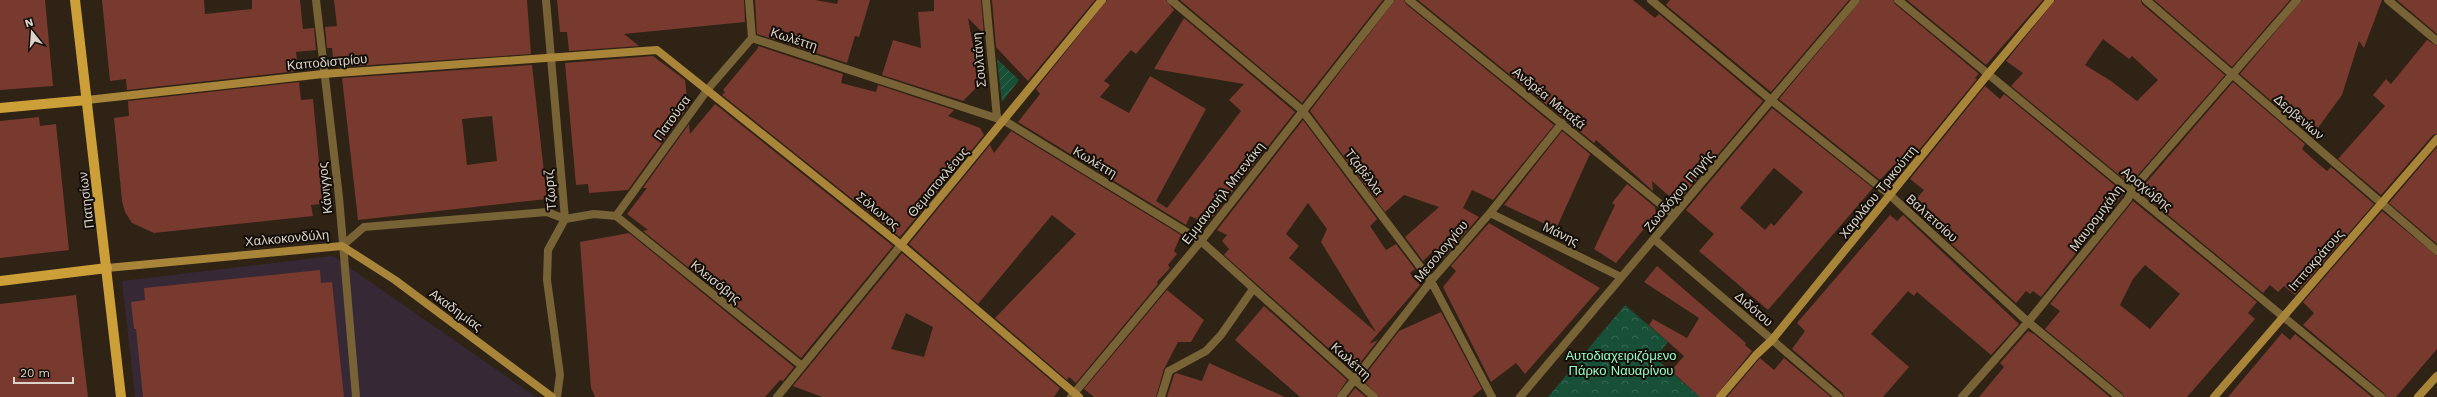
<svg xmlns="http://www.w3.org/2000/svg" width="2437" height="397" font-family="'Work Sans',sans-serif">
<style>
.commercial{fill:#362835}
.forest{fill:url(#forest-crowns)}
.garden{fill:url(#garden-furrows)}
.building{fill:#78392e;fill-rule:evenodd}
.lines{fill:none;stroke-linecap:round;stroke-linejoin:round}
.lane{stroke:#786337;stroke-width:8}
.street{stroke:#786337;stroke-width:8}
.secondary{stroke:#a88539;stroke-width:8}
.primary{stroke:#cc9f38;stroke-width:10}
.labels{text-anchor:middle;dominant-baseline:central;stroke-width:4;stroke-linejoin:round;paint-order:stroke}
.street-label{font-size:13px;fill:#dcd4cb;stroke:#130e08}
.park-label{font-size:13px;fill:#96fdca;stroke:#130e08}
</style>
<defs>
<pattern id="forest-crowns" width="20" height="18" patternUnits="userSpaceOnUse"><rect width="20" height="18" fill="#184f37"/><path d="M2 6a3 3 0 1 1 6 0M12 15a3 3 0 1 1 6 0" fill="none" stroke="#396753"/></pattern>
<pattern id="garden-furrows" width="10" height="10" patternUnits="userSpaceOnUse"><rect width="10" height="10" fill="#184f37"/><path d="M-1 1l2-2M0 10L10 0M9 11l2-2" fill="none" stroke="#396753"/></pattern>
</defs>
<rect width="100%" height="100%" fill="#2f2315"/>
<!-- commercial -->
<path class="commercial" d="M333 256 536 397H135L122 281Z"/>
<!-- forest -->
<path class="forest" d="M1625 305 1668 342 1655 358 1700 397H1548Z"/>
<!-- garden -->
<path class="garden" d="M997 59 1019 80 1002 102Z"/>
<!-- building -->
<path class="building" d="M0 0H45L53 86 0 90Z
M102 0H204L205 14 252 9V0H300L303 29 314 28 316 50 296 52 298 71 127 90 126 79 110 81Z
M334 0H527L531 54 341 67 340 59H333L332 48H327L325 27 337 26Z
M557 0H744L745 22 624 34 639 46 569 51 567 32H560Z
M755 0H815L837 4 838 0H870L859 37 855 36 847 63 757 34Z
M934 0H981L984 34 968 18 980 84 963 101 882 75 893 40 921 48 918 12 934 11Z
M992 0H1095L1028 81 996 47Z
M1107 0H1166L1174 10 1136 54 1131 50 1104 81 1110 85 1100 97 1129 113 1150 76 1206 109 1156 201 1167 208 1241 111 1229 100 1244 84 1154 69 1184 18 1295 112 1207 224 1190 216 1186 225 1018 122 1040 94 1036 89Z
M1180 0H1383L1302 103Z
M1395 0H1404L1406 4 1554 125 1493 200 1472 190 1463 208 1479 217 1443 259 1434 250 1423 261 1405 237 1439 207 1404 195 1385 212 1310 111Z
M1418 0H1633L1655 18 1659 14 1763 101 1677 203 1652 181 1653 191 1596 140 1594 143Z
M1670 0H1849L1771 92 1666 5Z
M1861 0H1893L1895 4 1979 74 1975 78 1977 79 1902 171 1894 165 1880 180 1779 99Z
M1907 0H2043L1986 65Z
M2055 0H2141L2142 4 2225 75 2130 184 2011 86 2023 73 2006 61ZM2103 39 2129 59 2132 56 2158 80 2137 101 2111 81 2085 65Z
M2154 0H2290L2232 67Z
M2302 0H2382L2364 48 2359 41 2342 95 2312 136 2240 74Z
M2397 0H2437V34Z
M2427 40 2437 46V134L2433 135 2381 195 2338 159 2385 106 2373 95 2386 79 2391 84Z
M758 46 843 74 841 83 876 92 878 85 954 110 948 116 980 128 984 135 900 237 722 95 725 92 723 90 758 48Z
M653 56 685 80 688 107 628 190 589 193 588 184 576 185 565 63Z
M532 65 547 199 358 220 342 78ZM492 116 497 161 467 165 462 119Z
M299 82 301 100 313 99 323 204 311 205 313 216 154 233 132 223 125 212 122 201 114 118 129 116 128 101Z
M2233 82 2305 144 2302 149 2314 160 2327 171 2331 167 2374 204 2295 295 2284 286 2278 292 2270 285 2263 293 2139 191Z
M1985 86 2000 99 2004 94 2124 193 2041 297 2033 291 2030 294 2026 291 2016 303 1910 206 1924 190 1910 179Z
M715 104 893 246 801 358 643 231 648 230 627 214 647 188H643L689 124 690 134Z
M1772 108 1873 188 1768 310 1699 251 1714 234 1686 210ZM1774 168 1803 192 1774 226 1771 223 1765 230 1740 208Z
M39 117 40 126 56 124 69 250 0 258V121Z
M1303 120 1377 219 1370 226 1386 250 1396 244 1415 269 1410 273 1420 285 1369 344 1378 340 1354 371 1224 255 1229 249 1222 241 1227 235 1217 230ZM1308 203 1327 229 1321 242 1376 332 1289 258 1299 246 1286 234Z
M1011 131 1181 235 1174 251 1177 254 1168 265 1170 268 1157 282 1158 284 1076 383 1069 377 1067 380 995 318 1076 234 1052 215 978 304 909 244 990 145 994 153Z
M1562 131 1590 154 1556 229 1504 205Z
M2437 147V244L2389 203Z
M1627 184 1655 207 1656 214 1616 263 1594 249 1615 205 1612 203Z
M2133 201 2257 302 2248 313 2255 319 2187 397H2124L2122 393 2045 329 2060 311 2050 304ZM2145 265 2180 294 2150 329 2120 305 2133 279Z
M2382 211 2437 256V349L2396 397H2386L2384 393 2303 325 2314 313 2303 302Z
M1890 215 1897 221 1903 215 2019 324 1991 355 1917 292 1914 296 1908 291 1871 334 1909 367 1883 397H1844L1843 393 1792 349 1805 331 1797 323Z
M1489 223 1600 288 1525 374 1516 363 1491 382 1443 287 1456 271 1451 266Z
M629 233 794 367 783 381 780 380 765 397H595L591 388 580 242Z
M902 253 1060 388 1054 397H822L793 386ZM906 313 933 327 924 357 891 349Z
M1657 266 1746 343 1745 345 1752 351 1715 397H1700L1671 371 1684 356 1649 325 1653 319 1687 338 1699 318 1644 282Z
M320 270 321 283 332 282 344 397H143L136 329H134L131 302 145 300 144 288Z
M1167 290 1204 320 1191 342H1178L1164 369 1156 397H1094L1084 389Z
M76 295 88 397H0V304Z
M1264 306 1347 380 1336 397H1300L1235 340Z
M1441 312 1482 389 1472 397H1379L1362 379 1399 331Z
M2028 331 2034 334 2110 397H1979L2004 367 2000 363Z
M2282 333 2290 340 2295 334 2372 397H2228Z
M1760 358 1774 370 1784 358 1831 397H1727Z
M1209 363 1285 397H1167L1174 375 1176 373 1202 381Z
M1355 388 1366 397H1348Z"/>
<g class="lines">
<!-- lane -->
<path class="lane" d="M2028 322 2119 397
M1169 371 1206 351 1221 335 1253 289"/>
<!-- street -->
<path class="street" d="M316 0 339 197 356 397
M546 0 565 219 548 250 547 280 560 375 557 397
M749 0 752 38
M986 0 997 118
M1171 0 1302 110 1431 281 1492 397
M1409 0 1674 215
M1651 0 1771 100 1891 196 2028 322
M1898 0 2381 397
M2146 0 2437 251
M2388 0 2437 41
M752 38 1005 121 1201 241 1374 397
M1490 213 1621 277
M616 216 802 366
M616 216 708 89 752 38
M1654 239 1839 397
M342 246 364 227 547 212 565 219 594 214 616 216
M777 397 901 245
M1071 397 1201 241 1390 0
M1161 397 1169 371
M1341 397 1431 281 1490 213 1562 123
M1520 397 1856 0
M1962 397 2028 322 2128 199 2131 191 2297 0"/>
<!-- secondary -->
<path class="secondary" d="M87 100 323 74 657 50 901 245 1079 397
M901 245 1102 0
M107 268 342 246 395 280 552 397
M1720 397 1756 355 1772 340 1988 74 2050 0
M2214 397 2437 139
M2418 397 2437 376"/>
<!-- primary -->
<path class="primary" d="M75 0 121 397
M0 108 87 100
M0 281 107 268"/>
</g>
<g class="labels">
<!-- street labels -->
<g class="street-label">
<text transform="translate(794 39) rotate(18)">Κωλέττη</text>
<text transform="translate(979 60) rotate(-95)">Σουλτάνη</text>
<text transform="translate(327 62) rotate(-5)">Καποδιστρίου</text>
<text transform="translate(1549 98) rotate(39)">Ανδρέα Μεταξά</text>
<text transform="translate(2299 117) rotate(41)">Δερβενίων</text>
<text transform="translate(672 118) rotate(-54)">Πατούσα</text>
<text transform="translate(1095 162) rotate(31)">Κωλέττη</text>
<text transform="translate(1364 172) rotate(53)">Τζαβέλλα</text>
<text transform="translate(938 182) rotate(-50)">Θεμιστοκλέους</text>
<text transform="translate(325 188) rotate(-96)">Κάνιγγος</text>
<text transform="translate(2147 189) rotate(39)">Αραχώβης</text>
<text transform="translate(550 190) rotate(-95)">Τζωρτζ</text>
<text transform="translate(1679 191) rotate(-50)">Ζωοδόχου Πηγής</text>
<text transform="translate(1878 192) rotate(-51)">Χαριλάου Τρικούπη</text>
<text transform="translate(1223 193) rotate(-52)">Εμμανουήλ Μπενάκη</text>
<text transform="translate(86 200) rotate(-97)">Πατησίων</text>
<text transform="translate(878 211) rotate(39)">Σόλωνος</text>
<text transform="translate(1932 218) rotate(42)">Βαλτετσίου</text>
<text transform="translate(2096 218) rotate(-53)">Μαυρομιχάλη</text>
<text transform="translate(1561 234) rotate(26)">Μάνης</text>
<text transform="translate(287 238) rotate(-5)">Χαλκοκονδύλη</text>
<text transform="translate(1441 251) rotate(-50)">Μεσολογγίου</text>
<text transform="translate(2316 260) rotate(-49)">Ιπποκράτους</text>
<text transform="translate(716 282) rotate(39)">Κλεισόβης</text>
<text transform="translate(1754 309) rotate(41)">Διδότου</text>
<text transform="translate(456 310) rotate(36)">Ακαδημίας</text>
<text transform="translate(1351 361) rotate(42)">Κωλέττη</text>
</g>
<!-- park labels -->
<g class="park-label">
<text x="1621" y="355">Αυτοδιαχειριζόμενο<tspan x="1621" dy="15">Πάρκο Ναυαρίνου</tspan></text>
</g>
</g>
<!-- north arrow -->
<g transform="translate(32 32) rotate(343)" stroke="#130e08" stroke-width="3" paint-order="stroke">
<path d="M0-3L7 15L0 10L-7 15Z" fill="#dcd4cb"/>
<text y="-6" font-size="11" font-weight="bold" text-anchor="middle" fill="#dcd4cb">N</text>
</g>
<!-- scale -->
<path d="M14 377v6h59v-6" fill="none" stroke="#dcd4cb" stroke-width="2"/>
<text x="20" y="377" font-size="12" fill="#dcd4cb" stroke="#130e08" stroke-width="3" paint-order="stroke">20 m</text>
</svg>
